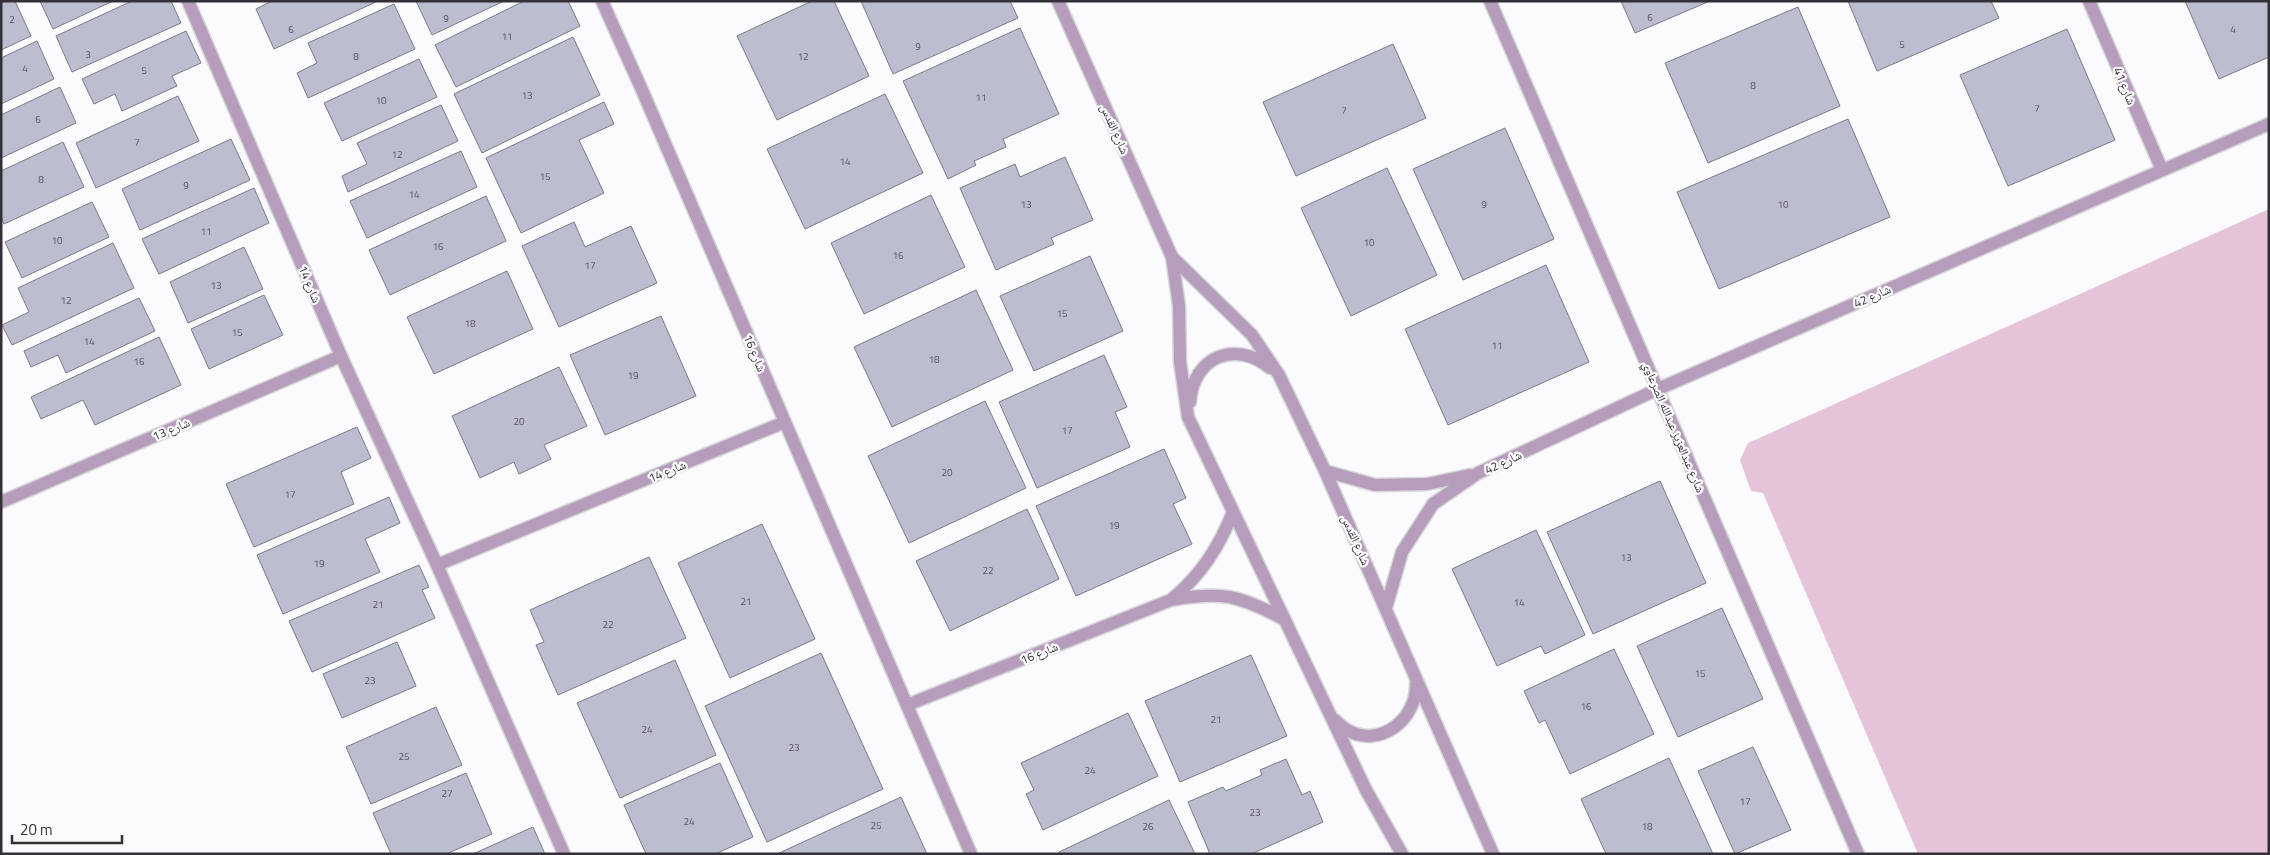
<svg xmlns="http://www.w3.org/2000/svg" width="2270" height="855" font-family="'Titillium Web','Noto Naskh Arabic',sans-serif">
<style>
.green{fill:#e5c4d9}
.building{fill:#bcbecf;stroke:#797b8a}
.lines{fill:none;stroke-linecap:round;stroke-linejoin:round}
.minor-casing{stroke:#d7d6d9;stroke-width:15}
.minor{stroke:#b69dbb;stroke-width:12}
.labels{text-anchor:middle;dominant-baseline:central;stroke-width:4.5;stroke-linejoin:round;paint-order:stroke}
.number-label{font-size:10px;fill:#55545d}
.street-label{font-size:12px;fill:#333137;stroke:#fbfafd}
</style>
<rect width="100%" height="100%" fill="#fbfafd"/>
<!-- green -->
<path class="green" d="M2269 209V854H1918L1763 493 1751 491 1740 460 1748 443Z"/>
<!-- building -->
<path class="building" d="M1 1H15L31 36 1 50Z
M40 1H113L53 29Z
M132 1H171L181 23 72 72 56 36Z
M272 1H378L274 49 256 9Z
M416 1H504L432 35Z
M524 1H568L580 26 456 87 435 45Z
M812 1H834L869 76 777 120 737 36Z
M861 1H1010L1018 18 893 74Z
M1621 1H1710L1635 33Z
M1848 1H1991L1999 18 1877 71Z
M2185 1H2269V57L2219 79Z
M394 4 415 49 308 98 297 73 317 63 308 43Z
M1798 7 1840 106 1708 163 1665 63Z
M1020 28 1059 114 1003 139 1006 147 974 161 976 165 948 179 903 81Z
M2067 29 2115 140 2008 186 1960 75Z
M186 31 201 63 172 76 177 86 122 111 115 94 94 104 82 79Z
M573 37 600 95 482 153 454 94Z
M37 41 54 79 1 104V58Z
M1393 44 1426 118 1296 176 1263 102Z
M419 59 437 97 342 141 324 103Z
M60 87 76 123 1 158V115Z
M885 94 923 173 805 229 767 149Z
M178 96 199 141 96 188 76 143Z
M604 102 614 124 579 140 604 193 521 233 486 158Z
M441 105 458 141 348 192 342 176 367 164 357 143Z
M1848 119 1890 217 1719 289 1677 192Z
M1505 128 1554 239 1463 280 1413 169Z
M231 139 250 180 140 230 122 189Z
M63 142 84 187 4 224 1 217V171Z
M461 151 477 187 367 238 350 201Z
M1065 157 1093 220 1051 238 1054 244 996 270 960 188 1015 164 1020 177Z
M1387 168 1437 275 1351 316 1301 208Z
M254 188 269 223 159 274 142 239Z
M931 195 965 267 864 314 831 243Z
M486 196 506 241 390 295 369 250Z
M92 202 109 237 22 278 5 242Z
M574 222 585 247 631 226 657 283 559 327 522 246Z
M113 243 134 288 12 345 2 325 29 312 18 288Z
M244 247 263 289 188 323 170 282Z
M1090 256 1123 331 1034 371 1000 296Z
M1546 265 1589 362 1448 425 1405 329Z
M507 271 533 329 434 374 407 317Z
M976 290 1013 370 892 427 854 347Z
M264 295 283 335 209 369 191 329Z
M139 298 155 331 66 373 58 355 31 367 24 351Z
M661 316 696 396 605 435 570 355Z
M159 337 181 385 95 425 83 400 41 419 31 397Z
M1104 355 1127 407 1115 412 1130 447 1037 488 999 402Z
M559 367 587 426 544 445 551 459 519 474 514 462 480 478 452 416Z
M985 401 1026 488 909 543 868 456Z
M357 427 371 458 341 472 354 504 254 547 226 484Z
M1164 449 1186 498 1173 504 1192 544 1076 596 1036 506Z
M1660 481 1706 583 1593 634 1547 532Z
M389 497 400 523 365 539 380 572 283 614 257 555Z
M1027 509 1059 579 950 631 916 561Z
M762 524 815 639 730 678 678 563Z
M1536 530 1585 635 1545 654 1541 646 1497 666 1452 569Z
M649 557 686 638 558 695 536 645 544 642 530 610Z
M419 565 429 587 422 590 435 618 312 672 289 621Z
M1722 608 1763 699 1678 737 1637 646Z
M397 642 416 686 342 718 323 674Z
M1614 649 1654 734 1570 774 1545 720 1539 723 1524 691Z
M821 653 883 789 767 842 705 706Z
M1251 655 1287 736 1180 782 1145 701Z
M675 660 716 755 620 798 577 703Z
M436 707 462 765 371 804 346 747Z
M1128 713 1158 776 1043 830 1026 794 1034 790 1021 763Z
M1753 747 1791 830 1735 854 1698 771Z
M1669 758 1713 854H1606L1581 799Z
M1286 759 1302 795 1310 791 1323 822 1251 854H1210L1188 802 1223 787 1226 791 1262 775 1260 770Z
M720 763 753 837 715 854H646L624 805Z
M466 773 492 834 446 854H391L373 813Z
M901 797 927 854H777Z
M1169 800 1195 854H1060L1059 852Z
M533 827 545 854H473Z"/>
<g class="lines">
<defs>
<path id="minor" d="M188 1 341 356 437 565 564 854
M602 1 642 90 971 854
M1058 1 1172 257 1179 306 1180 362 1188 417 1366 790 1402 854
M1490 1 1858 854
M2089 1 2162 170
M1172 257 1252 335 1279 375 1325 471 1493 854
M1190 402C1193 357 1235 339 1270 368
M1325 471 1375 485 1427 484 1470 475
M1 502 341 356
M437 565 785 422
M1172 599C1201 575 1219 547 1233 512
M1386 608 1402 552 1433 504 1478 473 1658 389 2269 124
M907 705 1171 600C1222 591 1240 595 1285 620
M1335 720C1338 723 1342 727 1347 730 1380 749 1417 719 1416 684"/>
</defs>
<!-- minor casing -->
<use href="#minor" class="minor-casing"/>
<!-- minor -->
<use href="#minor" class="minor"/>
</g>
<g class="labels">
<!-- number labels -->
<g class="number-label">
<text x="1650" y="17">6</text>
<text x="446" y="18">9</text>
<text x="12" y="19">2</text>
<text x="291" y="29">6</text>
<text x="2233" y="29">4</text>
<text x="507" y="36">11</text>
<text x="1902" y="44">5</text>
<text x="918" y="46">9</text>
<text x="88" y="54">3</text>
<text x="356" y="56">8</text>
<text x="803" y="56">12</text>
<text x="25" y="68">4</text>
<text x="144" y="70">5</text>
<text x="1753" y="85">8</text>
<text x="527" y="95">13</text>
<text x="981" y="97">11</text>
<text x="381" y="100">10</text>
<text x="2037" y="108">7</text>
<text x="1344" y="110">7</text>
<text x="38" y="119">6</text>
<text x="137" y="142">7</text>
<text x="397" y="154">12</text>
<text x="845" y="161">14</text>
<text x="545" y="176">15</text>
<text x="41" y="179">8</text>
<text x="186" y="185">9</text>
<text x="414" y="194">14</text>
<text x="1026" y="204">13</text>
<text x="1484" y="204">9</text>
<text x="1783" y="204">10</text>
<text x="206" y="231">11</text>
<text x="57" y="240">10</text>
<text x="1369" y="242">10</text>
<text x="438" y="246">16</text>
<text x="898" y="255">16</text>
<text x="590" y="265">17</text>
<text x="216" y="285">13</text>
<text x="66" y="300">12</text>
<text x="1062" y="313">15</text>
<text x="470" y="323">18</text>
<text x="237" y="332">15</text>
<text x="89" y="341">14</text>
<text x="1497" y="345">11</text>
<text x="934" y="359">18</text>
<text x="139" y="361">16</text>
<text x="633" y="375">19</text>
<text x="519" y="421">20</text>
<text x="1067" y="430">17</text>
<text x="947" y="472">20</text>
<text x="290" y="494">17</text>
<text x="1114" y="525">19</text>
<text x="1626" y="557">13</text>
<text x="319" y="563">19</text>
<text x="988" y="570">22</text>
<text x="746" y="601">21</text>
<text x="1519" y="602">14</text>
<text x="378" y="604">21</text>
<text x="608" y="624">22</text>
<text x="1700" y="673">15</text>
<text x="370" y="680">23</text>
<text x="1586" y="706">16</text>
<text x="1216" y="719">21</text>
<text x="647" y="729">24</text>
<text x="794" y="747">23</text>
<text x="404" y="756">25</text>
<text x="1090" y="770">24</text>
<text x="447" y="793">27</text>
<text x="1745" y="801">17</text>
<text x="1255" y="812">23</text>
<text x="689" y="821">24</text>
<text x="876" y="825">25</text>
<text x="1148" y="826">26</text>
<text x="1647" y="826">18</text>
</g>
<!-- street labels -->
<g class="street-label">
<text transform="translate(2125 86) rotate(67)">شارع 41</text>
<text transform="translate(1115 129) rotate(66)">شارع القدس</text>
<text transform="translate(310 284) rotate(67)">شارع 14</text>
<text transform="translate(1872 296) rotate(-24)">شارع 42</text>
<text transform="translate(755 353) rotate(67)">شارع 16</text>
<text transform="translate(1674 427) rotate(67)">شارع عبدالعزيز عبدالله الصرعاوي</text>
<text transform="translate(171 429) rotate(-23)">شارع 13</text>
<text transform="translate(1503 462) rotate(-25)">شارع 42</text>
<text transform="translate(667 471) rotate(-22)">شارع 14</text>
<text transform="translate(1356 540) rotate(66)">شارع القدس</text>
<text transform="translate(1039 653) rotate(-22)">شارع 16</text>
</g>
</g>
<!-- border -->
<rect width="2270" height="855" fill="none" stroke="#333137" stroke-width="5"/>
<!-- scale -->
<path d="M12 835v8h110v-8" fill="none" stroke="#333137" stroke-width="2.5"/>
<text x="20" y="835" font-size="15" fill="#333137" stroke="#fbfafd" stroke-width="4" paint-order="stroke">20 m</text>
</svg>
